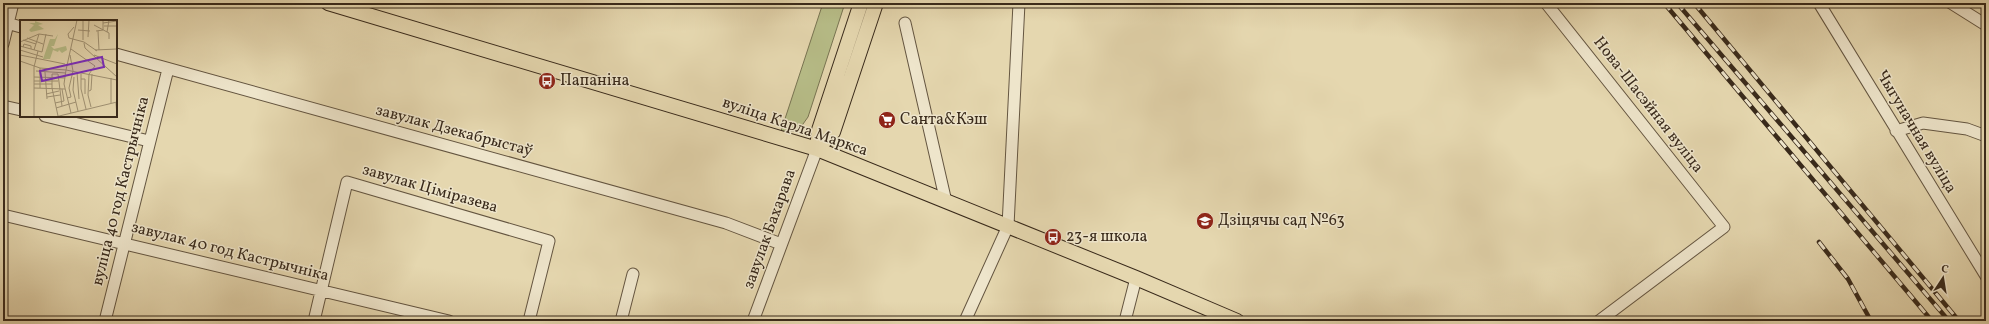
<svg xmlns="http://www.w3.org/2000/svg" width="1989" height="324" font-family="Vollkorn,serif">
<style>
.grass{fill:#b7bd88;stroke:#787452}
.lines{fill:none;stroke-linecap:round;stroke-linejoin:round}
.minor-casing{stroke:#645540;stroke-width:13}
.major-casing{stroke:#392a1b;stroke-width:16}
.minor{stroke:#eee5cb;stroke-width:11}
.major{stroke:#e5d7af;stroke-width:14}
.rail-casing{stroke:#392a1b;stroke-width:4.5}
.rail{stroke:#eee5cb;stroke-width:3;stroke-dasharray:9;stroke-linecap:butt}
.labels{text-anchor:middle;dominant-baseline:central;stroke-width:3;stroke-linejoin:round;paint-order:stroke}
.poi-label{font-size:16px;fill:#392a1b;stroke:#eee5cb;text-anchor:start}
.street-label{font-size:16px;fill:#392a1b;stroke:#eee5cb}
.inset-road{fill:none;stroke:#a09274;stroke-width:1}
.view{fill:#7b2cbf;fill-opacity:0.15;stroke:#7b2cbf;stroke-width:2}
.inset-edge{fill:none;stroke:#392a1b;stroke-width:2}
</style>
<rect width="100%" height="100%" fill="#e5d7af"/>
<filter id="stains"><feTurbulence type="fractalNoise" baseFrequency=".005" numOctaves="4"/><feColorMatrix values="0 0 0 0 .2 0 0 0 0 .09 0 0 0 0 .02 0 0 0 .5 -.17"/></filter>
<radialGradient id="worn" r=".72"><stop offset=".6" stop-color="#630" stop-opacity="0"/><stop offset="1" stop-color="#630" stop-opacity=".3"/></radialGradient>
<!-- grass -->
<path class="grass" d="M823 3H845L808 117 798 131H781Z"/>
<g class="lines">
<defs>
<path id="minor" d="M1546 3 1724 227 1599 321
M1819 3 1986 276
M1951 3 1986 25
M3 22 21 27
M905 23 946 202
M3 44 13 3
M116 54 726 223 781 244
M3 106 21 110
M45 116 149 141
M1896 131 1923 123 1967 129 1986 136
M3 215 449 321
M105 321 168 69
M314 321 347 182 549 241 529 321
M621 321 633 274
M753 321 817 149
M965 321 1008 226 1019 3
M1125 321 1136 278"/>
<path id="major" d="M328 3 817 149 1136 278 1237 321
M817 149 833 132 876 3
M817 149 819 130 861 3"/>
</defs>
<!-- minor casing -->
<use href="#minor" class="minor-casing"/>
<!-- major casing -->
<use href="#major" class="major-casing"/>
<!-- minor -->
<use href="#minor" class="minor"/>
<!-- major -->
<use href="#major" class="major"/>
<defs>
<path id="rail" d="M1664 3 1932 321
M1677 3 1949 321
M1694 3 1959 321
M1819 242 1848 279 1871 321"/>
</defs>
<!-- rail casing -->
<use href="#rail" class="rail-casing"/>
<!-- rail -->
<use href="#rail" class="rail"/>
</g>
<!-- icons -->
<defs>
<symbol id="bus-disc" viewBox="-11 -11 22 22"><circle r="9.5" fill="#8f2418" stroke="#eee5cb"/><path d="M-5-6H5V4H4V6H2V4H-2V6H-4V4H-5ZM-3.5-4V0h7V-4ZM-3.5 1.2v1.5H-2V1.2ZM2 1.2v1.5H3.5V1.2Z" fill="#fff"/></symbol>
<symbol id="supermarket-disc" viewBox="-11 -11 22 22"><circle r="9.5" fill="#8f2418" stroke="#eee5cb"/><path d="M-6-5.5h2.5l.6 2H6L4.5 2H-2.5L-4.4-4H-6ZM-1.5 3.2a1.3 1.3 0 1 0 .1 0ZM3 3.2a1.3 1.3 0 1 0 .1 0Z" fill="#fff"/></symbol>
<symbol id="school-disc" viewBox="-11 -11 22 22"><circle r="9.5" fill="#8f2418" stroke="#eee5cb"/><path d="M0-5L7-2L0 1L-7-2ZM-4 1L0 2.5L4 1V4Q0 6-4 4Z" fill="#fff"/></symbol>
</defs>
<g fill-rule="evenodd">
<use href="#bus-disc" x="537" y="71" width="20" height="20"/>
<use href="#supermarket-disc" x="877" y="110" width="20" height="20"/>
<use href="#school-disc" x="1195" y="211" width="20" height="20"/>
<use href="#bus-disc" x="1043" y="227" width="20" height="20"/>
</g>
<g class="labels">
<!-- poi labels -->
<g class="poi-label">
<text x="560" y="81">Папаніна</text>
<text x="900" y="120">Санта&amp;Кэш</text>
<text x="1218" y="221">Дзіцячы сад №63</text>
<text x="1066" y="237">23-я школа</text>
</g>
<!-- street labels -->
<g class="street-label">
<text transform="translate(1648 105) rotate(52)">Нова-Шасэйная вуліца</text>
<text transform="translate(795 127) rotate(19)">вуліца Карла Маркса</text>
<text transform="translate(454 131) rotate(15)">завулак Дзекабрыстаў</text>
<text transform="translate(1916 132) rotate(59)">Чыгуначная вуліца</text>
<text transform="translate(430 189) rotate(16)">завулак Ціміразева</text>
<text transform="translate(121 191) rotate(-76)">вуліца 40 год Кастрычніка</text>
<text transform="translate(770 229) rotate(-70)">завулак Бахарава</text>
<text transform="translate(230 252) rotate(14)">завулак 40 год Кастрычніка</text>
</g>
</g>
<!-- overview -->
<g transform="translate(20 20)">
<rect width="97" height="97" fill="#e5d7af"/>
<path d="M15 1 23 4 18 5 24 9 11 12 9 10 14 5 9 3H15ZM38 14 34 26H31L34 29 46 26 47 30 42 33 39 30 38 32 33 30 30 39H23L30 19H35Z" fill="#b7bd88"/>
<path class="inset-road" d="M83 3 97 1M74 5 89 13V19M84 6H97M54 7 48 14 49 18 64 22 77 31M58 10 70 11M76 11 83 10V0M78 11 79 30M87 12 89 0M68 17 69 0M7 18 23 24M3 20 16 24M63 20V0M0 22 19 14 33 16M64 23 65 28 97 57M0 26 22 32 26 14M3 27 4 24 11 26V29M51 29 75 46 69 54 68 75 71 87M0 30 23 37M14 30 19 14M75 30 97 29M0 35 45 44M74 35 97 44M0 41 20 48 46 50 97 60M46 50 44 64 51 93M46 50 57 0M16 51 46 53M25 52 27 79M57 52 59 79M61 54V69L66 89M14 57 45 58M54 57 53 70 58 91M61 59H65V74M14 61H38M14 64H32M14 68 45 69M20 68V48M69 71 71 70 72 54M26 74 39 71M27 77 40 75M47 78 51 77 49 68 53 51 50 35M35 83 44 81 42 69M91 83V58M96 83 97 97M36 88 56 82M38 96 32 68V54H38L42 86M14 97V47L18 31M35 97 97 82"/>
<path class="view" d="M82 37 84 47 22 61 20 51Z"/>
<rect width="97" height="97" class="inset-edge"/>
</g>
<!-- margin -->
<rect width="1989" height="324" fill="none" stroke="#e5d7af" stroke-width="16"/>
<rect x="4" y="4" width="1981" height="316" fill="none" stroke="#392a1b" stroke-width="2"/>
<rect x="8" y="8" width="1973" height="308" fill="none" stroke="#392a1b"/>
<!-- north arrow -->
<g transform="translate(1943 278) rotate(12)" stroke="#eee5cb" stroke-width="3" paint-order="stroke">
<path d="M0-3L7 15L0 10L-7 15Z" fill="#392a1b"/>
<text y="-6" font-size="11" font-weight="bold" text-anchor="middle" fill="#392a1b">С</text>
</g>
<rect width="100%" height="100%" filter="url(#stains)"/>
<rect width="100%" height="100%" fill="url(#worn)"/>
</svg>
